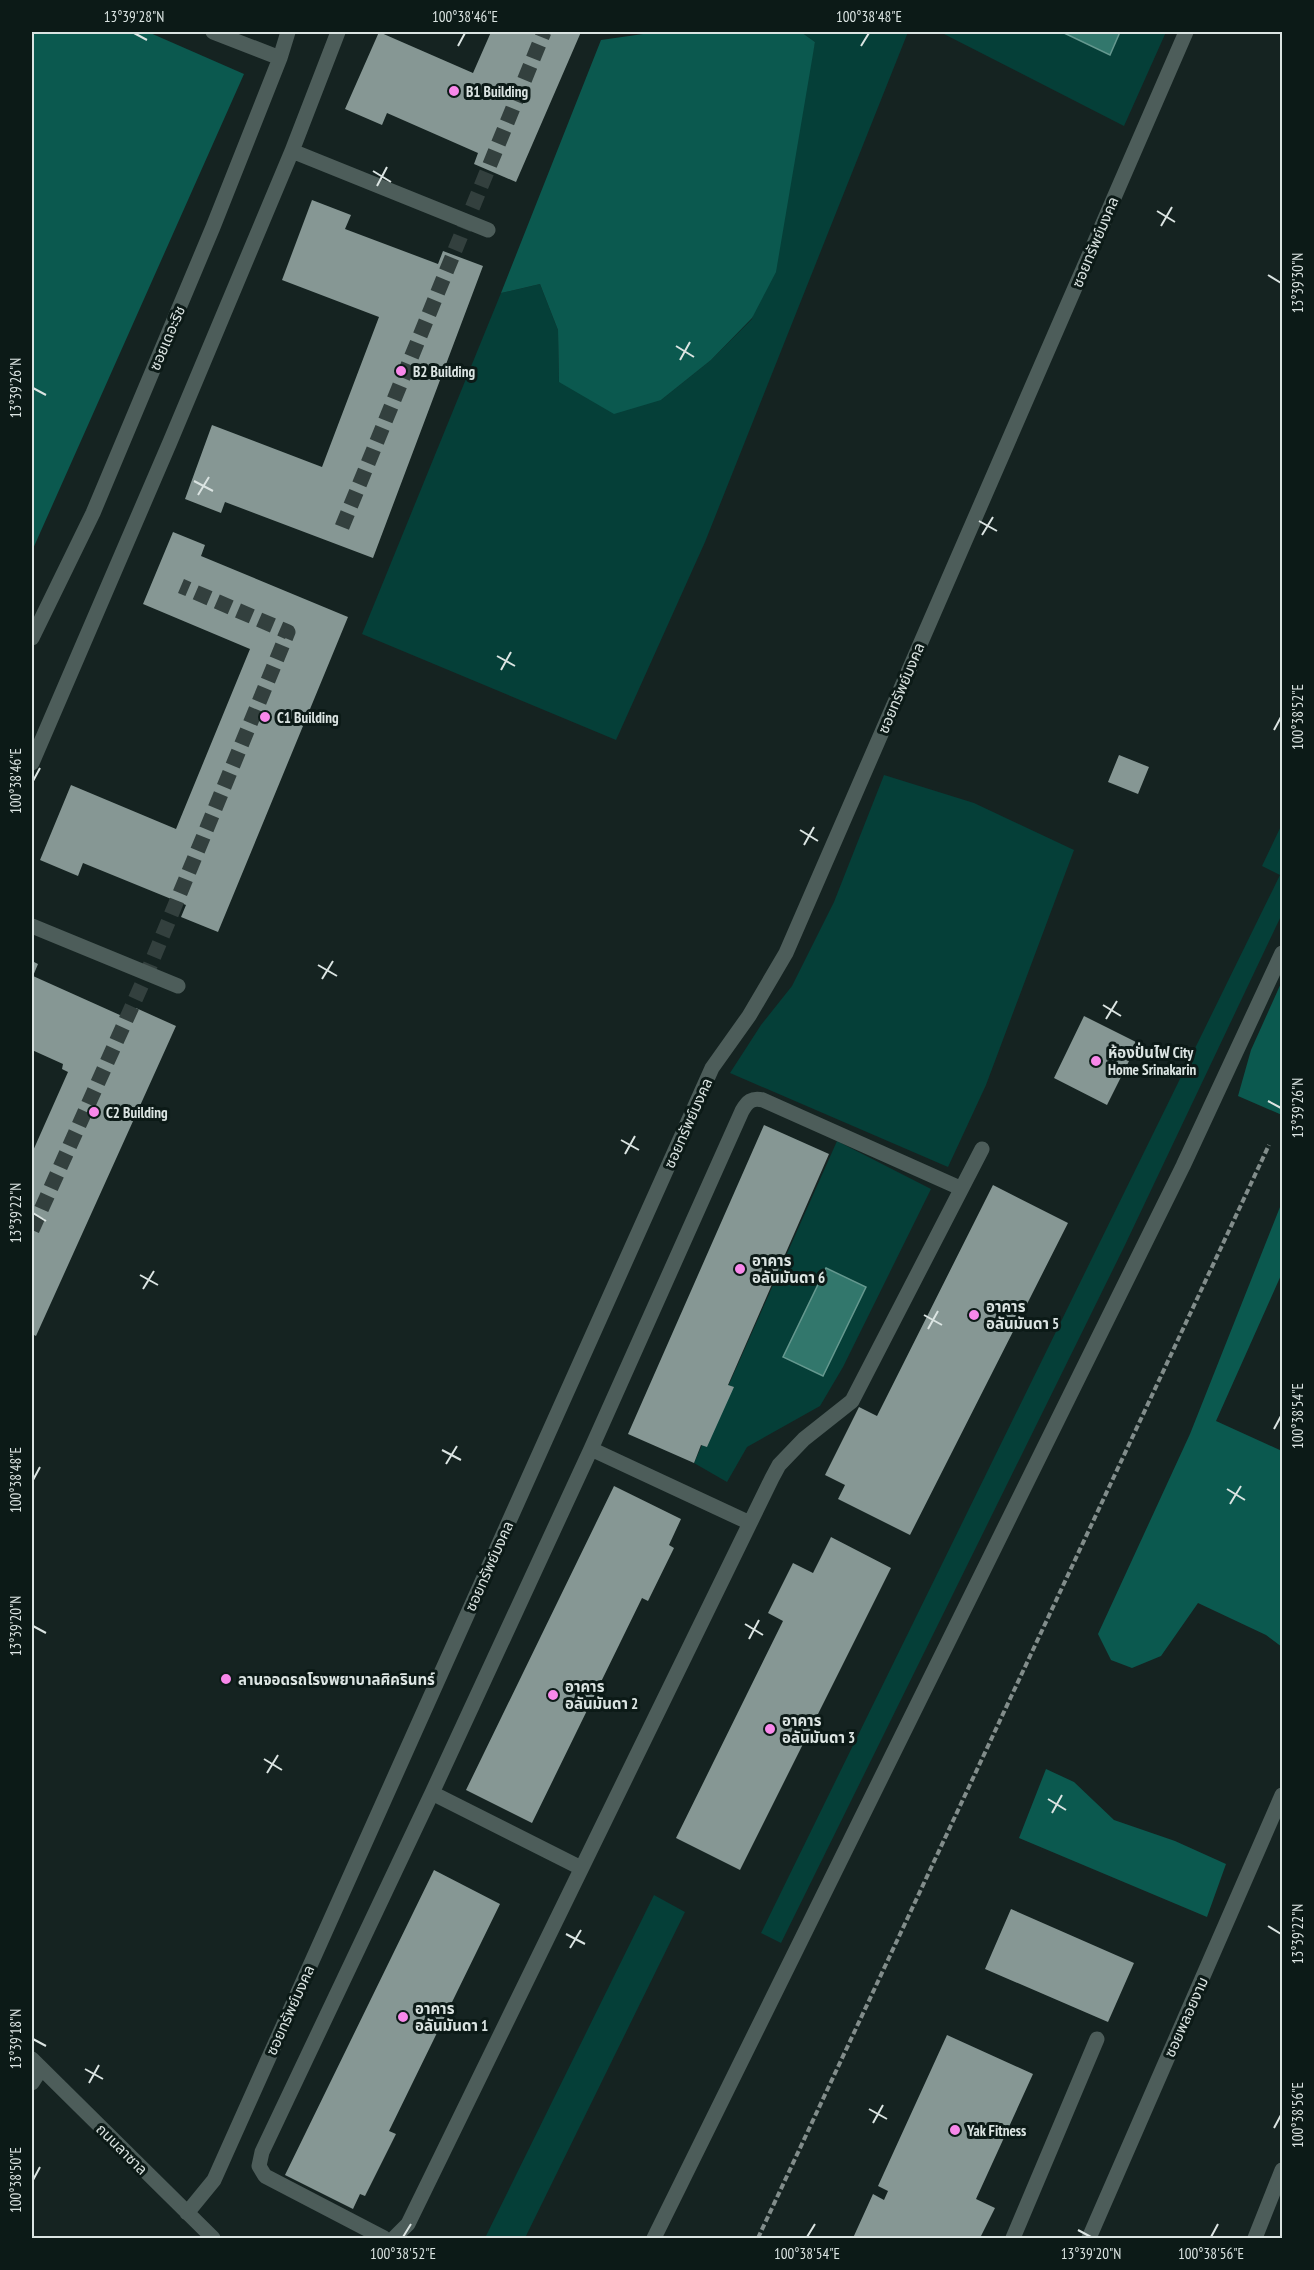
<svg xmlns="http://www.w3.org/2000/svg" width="1314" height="2270" font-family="'PT Sans Narrow','Noto Sans Thai',sans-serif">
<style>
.green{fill:#053f38}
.forest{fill:#0b594f}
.water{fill:#32776c;stroke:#65988f;stroke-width:1.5}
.building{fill:#869794}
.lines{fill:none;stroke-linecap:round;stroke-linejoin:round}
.minor-tunnel{stroke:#33403e;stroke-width:15;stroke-dasharray:15 8;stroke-linecap:butt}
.path{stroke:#828d8b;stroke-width:4;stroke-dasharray:6 3;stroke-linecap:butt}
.minor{stroke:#4d5d5a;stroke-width:15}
.ticks{fill:none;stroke:#dbe4e2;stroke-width:2}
.poi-dot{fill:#f888ea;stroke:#0c1a17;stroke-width:2}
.labels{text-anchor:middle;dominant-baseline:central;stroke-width:6;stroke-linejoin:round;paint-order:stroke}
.poi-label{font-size:15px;font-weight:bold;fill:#dbe4e2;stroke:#0c1a17;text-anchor:start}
.street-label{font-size:15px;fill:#dbe4e2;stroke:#0c1a17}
.neatline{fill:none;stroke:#dbe4e2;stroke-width:2}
.ticks-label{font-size:15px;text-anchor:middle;fill:#dbe4e2}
</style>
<rect width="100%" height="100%" fill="#152321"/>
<!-- green -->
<path class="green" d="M801 32H908L705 542 616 740 362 634 501 293 540 284 558 330 559 382 661 400 711 360 752 319 815 42Z
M940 32H1062L1110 55 1120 32H1166L1124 126Z
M884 775 974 803 1074 850 986 1085 948 1167 730 1073 761 1025 792 986 834 902Z
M1282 824V914L1125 1245 781 1943 761 1933 1280 875 1262 866Z
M837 1141 931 1189 843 1367 820 1406 747 1447 727 1482 694 1463Z
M654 1895 685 1912 525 2238H485Z"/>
<!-- forest -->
<path class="forest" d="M32 32H148L244 74 32 551Z
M657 32H801L815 42 776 272 752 318 711 360 661 400 614 414 559 382 558 330 540 284 501 293 601 40Z
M1282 981V1115L1238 1096 1251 1050Z
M1282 1202V1273L1216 1421 1282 1451V1647L1266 1635 1198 1603 1161 1656 1132 1668 1111 1660 1098 1634 1190 1434Z
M1046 1769 1074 1782 1114 1820 1175 1841 1226 1864 1207 1917 1019 1838Z"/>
<!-- water -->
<path class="water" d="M1062 32H1120L1110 55Z
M826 1268 866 1287 823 1376 783 1357Z"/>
<!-- building -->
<path class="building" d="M379 32 473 73 491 32H581L516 182 474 164 478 153 387 113 382 125 345 109Z
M312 200 351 215 345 229 438 264 443 251 483 266 373 558 225 502 221 513 185 499 212 425 322 467 379 317 282 280Z
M173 532 205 545 201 556 348 617 218 932 181 917 186 905 83 863 78 876 40 860 71 785 176 829 250 649 143 604Z
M1119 755 1149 767 1138 794 1108 782Z
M32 961 38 964 33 976 131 1020 136 1008 176 1026 36 1336 32 1334V1153L68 1072 62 1069 63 1064 32 1050Z
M1084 1016 1138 1043 1107 1105 1054 1078Z
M764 1125 829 1154 728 1385 734 1387 707 1447 701 1445 694 1463 628 1434Z
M993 1185 1068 1223 910 1535 838 1499 845 1485 825 1475 859 1407 877 1416Z
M614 1486 681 1519 669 1545 674 1548 648 1601 642 1598 532 1823 466 1790Z
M831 1537 891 1568 740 1870 676 1838 783 1621 768 1613 793 1563 813 1573Z
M434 1870 500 1904 389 2131 396 2134 365 2196 360 2194 353 2209 285 2175Z
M1011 1909 1134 1963 1108 2022 985 1969Z
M947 2035 1033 2074 976 2199 995 2208 980 2238H853L873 2194 884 2200 888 2191 878 2186Z"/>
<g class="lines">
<!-- minor-tunnel -->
<path class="minor-tunnel" d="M342 527 544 32
M32 1230 147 973 288 632 181 586"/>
<!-- path -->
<path class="path" d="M758 2238 1269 1145"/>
<!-- minor -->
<path class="minor" d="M213 32 280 58
M292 151 488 230
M32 638 93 513 213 227 280 58 288 32
M32 763 170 442 292 151 338 32
M32 926 178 986
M591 1449 750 1523
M432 1793 581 1868
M32 2059 213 2238
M32 2083 41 2069
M187 2213 214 2180 712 1068 749 1016 786 953 1186 32
M384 2238 265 2176 259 2166 262 2152 432 1793 591 1449 742 1111C747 1102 752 1097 763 1100L960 1188
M394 2238 408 2224 772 1478 779 1465 804 1439 852 1401 982 1149
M654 2238 1183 1166 1282 953
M1013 2238 1097 2039
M1089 2238 1282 1795
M1255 2238 1282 2170"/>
</g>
<!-- ticks -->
<path class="ticks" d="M134 33 147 40M458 46 465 33M861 46 869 33M373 171 391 182M377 186 387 167M1157 211 1175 222M1161 226 1172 207M1268 275 1281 283M676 346 694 357M680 360 690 342M33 388 46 395M194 481 213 491M198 495 209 477M979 521 997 531M982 535 993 517M497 656 515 666M501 670 511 652M1274 730 1281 717M33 781 40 768M800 830 818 841M804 845 814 827M318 965 337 976M322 979 333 961M1103 1005 1121 1016M1106 1019 1117 1001M1268 1101 1281 1108M621 1140 639 1150M625 1154 635 1136M33 1213 46 1221M140 1275 158 1285M143 1289 154 1271M924 1315 942 1325M928 1329 938 1311M1274 1429 1281 1416M442 1450 461 1460M446 1464 457 1446M33 1480 40 1467M1227 1489 1245 1500M1230 1504 1241 1486M745 1624 763 1635M33 1626 46 1633M749 1639 759 1620M264 1759 282 1770M267 1773 278 1755M1048 1799 1066 1810M1052 1813 1062 1795M1268 1926 1281 1934M566 1934 585 1944M570 1948 581 1930M33 2039 46 2046M85 2069 103 2079M89 2083 99 2065M869 2109 887 2119M873 2123 883 2105M1274 2128 1281 2115M33 2180 40 2167M1078 2230 1091 2237M403 2237 411 2224M807 2237 815 2224M1211 2237 1218 2224"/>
<!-- markers -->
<g class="poi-dot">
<circle cx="454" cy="91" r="6"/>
<circle cx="401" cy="371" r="6"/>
<circle cx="265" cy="717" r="6"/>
<circle cx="1096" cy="1061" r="6"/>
<circle cx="94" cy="1112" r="6"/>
<circle cx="740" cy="1269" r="6"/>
<circle cx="974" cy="1315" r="6"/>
<circle cx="226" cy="1679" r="6"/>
<circle cx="553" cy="1695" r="6"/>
<circle cx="770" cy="1729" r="6"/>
<circle cx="403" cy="2017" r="6"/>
<circle cx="955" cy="2130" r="6"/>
</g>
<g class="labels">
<!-- poi labels -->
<g class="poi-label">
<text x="466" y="91">B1 Building</text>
<text x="413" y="371">B2 Building</text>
<text x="277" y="717">C1 Building</text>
<text x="1108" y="1052">ห้องปั่นไฟ City<tspan x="1108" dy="17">Home Srinakarin</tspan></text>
<text x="106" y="1112">C2 Building</text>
<text x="752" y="1260">อาคาร<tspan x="752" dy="17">อลันมันดา 6</tspan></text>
<text x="986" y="1306">อาคาร<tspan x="986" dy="17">อลันมันดา 5</tspan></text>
<text x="238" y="1679">ลานจอดรถโรงพยาบาลศิครินทร์</text>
<text x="565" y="1686">อาคาร<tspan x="565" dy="17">อลันมันดา 2</tspan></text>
<text x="782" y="1720">อาคาร<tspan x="782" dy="17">อลันมันดา 3</tspan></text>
<text x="415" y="2008">อาคาร<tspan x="415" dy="17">อลันมันดา 1</tspan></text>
<text x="967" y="2130">Yak Fitness</text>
</g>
<!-- street labels -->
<g class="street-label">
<text transform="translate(1095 242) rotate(-67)">ซอยทรัพย์มงคล</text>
<text transform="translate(167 338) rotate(-67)">ซอยเดอะริช</text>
<text transform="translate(901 688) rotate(-67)">ซอยทรัพย์มงคล</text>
<text transform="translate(688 1123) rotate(-66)">ซอยทรัพย์มงคล</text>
<text transform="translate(489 1566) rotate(-66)">ซอยทรัพย์มงคล</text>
<text transform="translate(290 2010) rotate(-66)">ซอยทรัพย์มงคล</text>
<text transform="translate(1186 2017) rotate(-66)">ซอยพลอยงาม</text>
<text transform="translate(122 2149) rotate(45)">ถนนลาซาล</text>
</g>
</g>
<!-- border -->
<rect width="1314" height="2270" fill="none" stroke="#0c1a17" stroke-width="66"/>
<rect x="33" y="33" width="1248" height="2204" class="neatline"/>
<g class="ticks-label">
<text x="134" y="22">13°39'28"N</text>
<text x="465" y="22">100°38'46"E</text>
<text x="869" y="22">100°38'48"E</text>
<text transform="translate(1298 283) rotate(-90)" y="5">13°39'30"N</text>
<text transform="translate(16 388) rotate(-90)" y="5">13°39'26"N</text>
<text transform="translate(1298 717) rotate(-90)" y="5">100°38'52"E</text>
<text transform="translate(16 781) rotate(-90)" y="5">100°38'46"E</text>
<text transform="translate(1298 1108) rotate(-90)" y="5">13°39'26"N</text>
<text transform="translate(16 1213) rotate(-90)" y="5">13°39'22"N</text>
<text transform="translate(1298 1416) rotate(-90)" y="5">100°38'54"E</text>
<text transform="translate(16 1480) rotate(-90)" y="5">100°38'48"E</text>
<text transform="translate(16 1626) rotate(-90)" y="5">13°39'20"N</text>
<text transform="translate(1298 1934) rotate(-90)" y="5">13°39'22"N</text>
<text transform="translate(16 2039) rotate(-90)" y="5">13°39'18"N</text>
<text transform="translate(1298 2115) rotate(-90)" y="5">100°38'56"E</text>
<text transform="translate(16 2180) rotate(-90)" y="5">100°38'50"E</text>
<text x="403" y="2259">100°38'52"E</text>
<text x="807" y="2259">100°38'54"E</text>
<text x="1091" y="2259">13°39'20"N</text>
<text x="1211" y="2259">100°38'56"E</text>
</g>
</svg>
